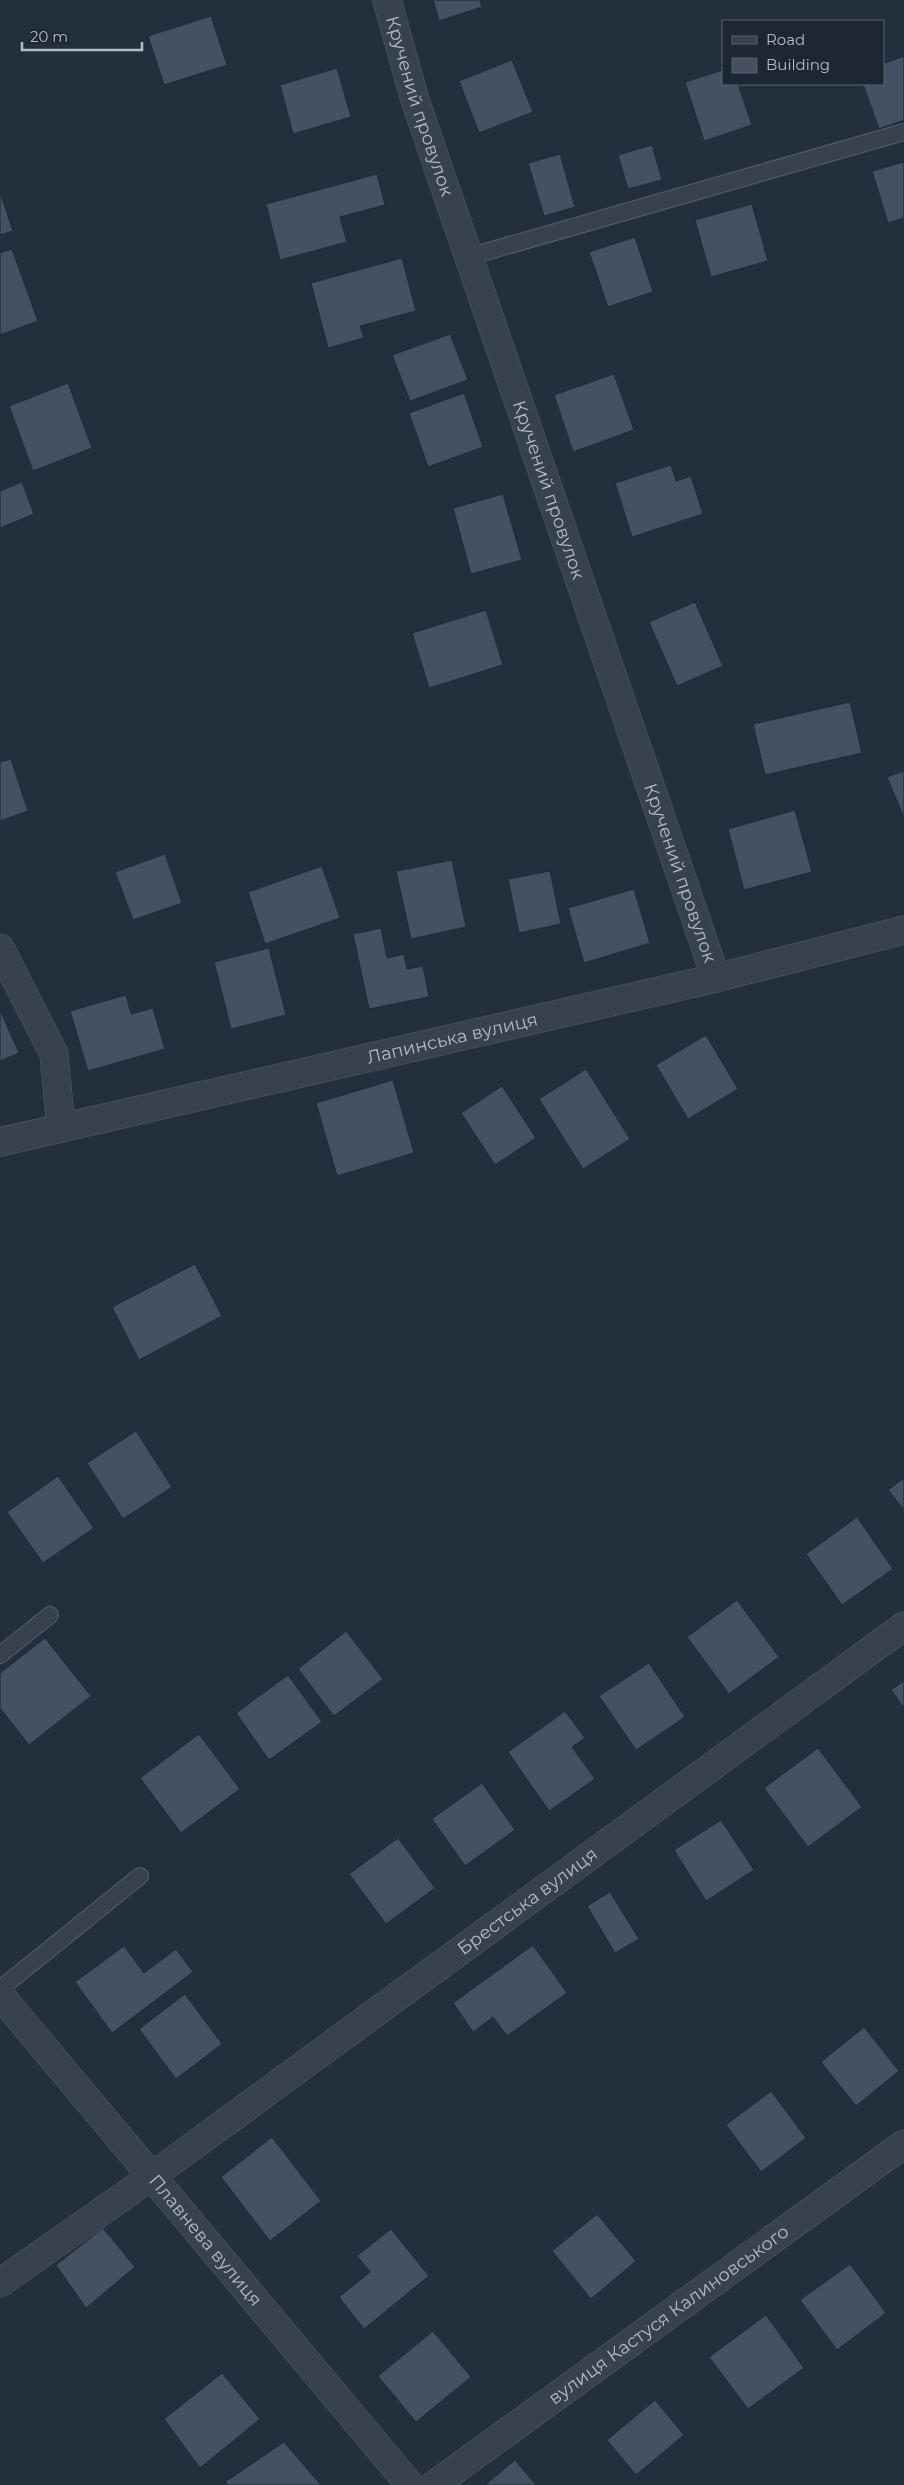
<svg xmlns="http://www.w3.org/2000/svg" width="904" height="2485" font-family="Montserrat,sans-serif">
<style>
.building{fill:#455162;stroke:#1f2835}
.lines{fill:none;stroke-linecap:round;stroke-linejoin:round}
.service-casing{stroke:#565f6c;stroke-width:18}
.minor-casing{stroke:#565f6c;stroke-width:29}
.service{stroke:#38414e;stroke-width:16}
.minor{stroke:#38414e;stroke-width:28}
.labels{text-anchor:middle;dominant-baseline:central;stroke-width:4;stroke-linejoin:round;paint-order:stroke}
.street-label{font-size:18px;fill:#b4bcc9;stroke:#1d2633}
</style>
<rect width="100%" height="100%" fill="#242f3e"/>
<!-- building -->
<path class="building" d="M433 0H480L482 7 439 21Z
M211 16 227 65 164 85 148 36Z
M904 56V120L879 129 863 84H883V64Z
M512 60 533 112 479 133 459 81Z
M337 68 351 117 293 134 280 85Z
M723 70V84H738L752 125 704 141 685 82Z
M652 145 662 180 628 189 618 155Z
M560 154 575 207 544 216 528 163Z
M904 162V218L888 223 872 171Z
M377 174 385 205 340 217 347 242 280 260 266 204Z
M0 192 13 231 0 235Z
M752 204 768 261 711 277 695 220Z
M635 237 653 292 608 307 589 252Z
M12 249 38 321 0 335V253Z
M402 258 416 311 360 326 364 338 328 348 311 283Z
M450 334 468 380 410 401 392 355Z
M614 374 634 430 573 452 554 395Z
M68 383 92 448 33 471 9 406Z
M464 393 483 447 428 467 409 413Z
M671 465 676 481 691 476 703 514 632 537 615 483Z
M22 482 34 514 0 528V491Z
M503 494 522 560 471 574 453 508Z
M695 602 723 666 677 686 649 622Z
M486 610 503 665 429 688 412 633Z
M850 702 862 753 765 775 753 724Z
M11 759 28 811 0 821V762Z
M904 771V818L887 777Z
M795 810 812 872 744 890 728 829Z
M165 854 182 903 133 920 115 872Z
M452 860 466 927 411 939 396 871Z
M322 866 340 918 265 944 248 892Z
M550 871 561 924 519 933 508 879Z
M634 889 650 943 584 963 568 908Z
M381 928 387 958 404 954 407 969 423 966 429 997 369 1009 353 934Z
M269 948 286 1015 231 1029 214 962Z
M126 995 131 1014 153 1008 165 1049 88 1071 70 1011Z
M0 1010 19 1053 0 1061Z
M706 1035 738 1089 688 1119 656 1065Z
M586 1069 630 1139 583 1169 539 1099Z
M393 1080 414 1153 337 1176 316 1103Z
M502 1086 536 1138 495 1165 461 1113Z
M195 1264 222 1316 139 1360 112 1307Z
M136 1431 172 1487 123 1519 87 1463Z
M58 1476 94 1528 43 1563 7 1512Z
M904 1478V1510L888 1490Z
M857 1517 893 1569 842 1605 806 1554Z
M737 1600 779 1657 729 1694 687 1637Z
M346 1631 383 1679 334 1716 298 1669Z
M45 1638 91 1696 29 1745 0 1708V1673Z
M649 1663 685 1717 636 1750 599 1696Z
M288 1675 322 1722 269 1760 236 1713Z
M904 1681V1708L891 1690Z
M565 1711 585 1738 572 1747 595 1779 549 1811 508 1752Z
M199 1734 240 1789 181 1833 140 1778Z
M818 1748 862 1807 808 1847 764 1788Z
M482 1783 515 1830 465 1866 432 1819Z
M721 1820 754 1870 706 1901 674 1850Z
M398 1838 435 1888 386 1924 349 1874Z
M610 1892 639 1939 615 1953 587 1906Z
M533 1945 567 1993 507 2036 493 2017 473 2032 453 2003Z
M124 1946 144 1973 176 1949 193 1972 112 2033 75 1982Z
M185 1994 222 2044 176 2079 139 2029Z
M864 2027 899 2071 856 2106 821 2062Z
M771 2091 806 2138 761 2172 726 2125Z
M272 2137 321 2201 270 2241 221 2177Z
M597 2214 636 2261 591 2299 552 2251Z
M103 2228 135 2267 86 2308 56 2265Z
M391 2229 429 2276 364 2329 339 2297 370 2272 357 2256Z
M850 2264 886 2313 837 2350 800 2300Z
M766 2315 804 2368 748 2409 709 2357Z
M433 2331 471 2377 416 2422 378 2376Z
M222 2373 260 2419 200 2468 164 2419Z
M655 2400 684 2435 636 2475 607 2440Z
M284 2442 321 2485H228L225 2482Z
M515 2460 536 2485H485Z"/>
<g class="lines">
<defs>
<path id="service" d="M468 257 904 132
M0 1655 50 1615
M0 1989 140 1876"/>
<g id="minor">
<path id="s1" d="M387 0 415 100 716 978"/>
<path d="M0 948 54 1054 61 1128"/>
<path id="s2" d="M0 1142 716 978 904 930"/>
<path id="s3" d="M0 1995 410 2485"/>
<path id="s4" d="M0 2283 152 2176 904 1626"/>
<path id="s5" d="M434 2485 904 2144"/>
</g>
</defs>
<!-- service casing -->
<use href="#service" class="service-casing"/>
<!-- minor casing -->
<use href="#minor" class="minor-casing"/>
<!-- service -->
<use href="#service" class="service"/>
<!-- minor -->
<use href="#minor" class="minor"/>
</g>
<g class="labels">
<!-- street labels -->
<g class="street-label">
<text stroke="none"><textPath href="#s1" startOffset="111">Кручений провулок</textPath></text>
<text stroke="none"><textPath href="#s1" startOffset="516">Кручений провулок</textPath></text>
<text stroke="none"><textPath href="#s1" startOffset="921">Кручений провулок</textPath></text>
<text stroke="none"><textPath href="#s2" startOffset="464">Лапинська вулиця</textPath></text>
<text stroke="none"><textPath href="#s4" startOffset="651">Брестська вулиця</textPath></text>
<text stroke="none"><textPath href="#s3" startOffset="320">Плавнева вулиця</textPath></text>
<text stroke="none"><textPath href="#s5" startOffset="290">вулиця Кастуся Калиновського</textPath></text>
</g>
</g>
<!-- legend -->
<rect x="722" y="20" width="162" height="65" fill="#1d2633" stroke="#59626f"/>
<rect x="732" y="36" width="25" height="8" fill="#38414e" stroke="#59626f"/>
<text x="766" y="45" font-size="15" fill="#b4bcc9">Road</text>
<rect x="732" y="58" width="25" height="15" fill="#455162" stroke="#59626f"/>
<text x="766" y="70" font-size="15" fill="#b4bcc9">Building</text>
<!-- scale -->
<path d="M22 42v8h120v-8" fill="none" stroke="#b4bcc9" stroke-width="2.5"/>
<text x="30" y="42" font-size="15" fill="#b4bcc9" stroke="#1d2633" stroke-width="4" paint-order="stroke">20 m</text>
</svg>
